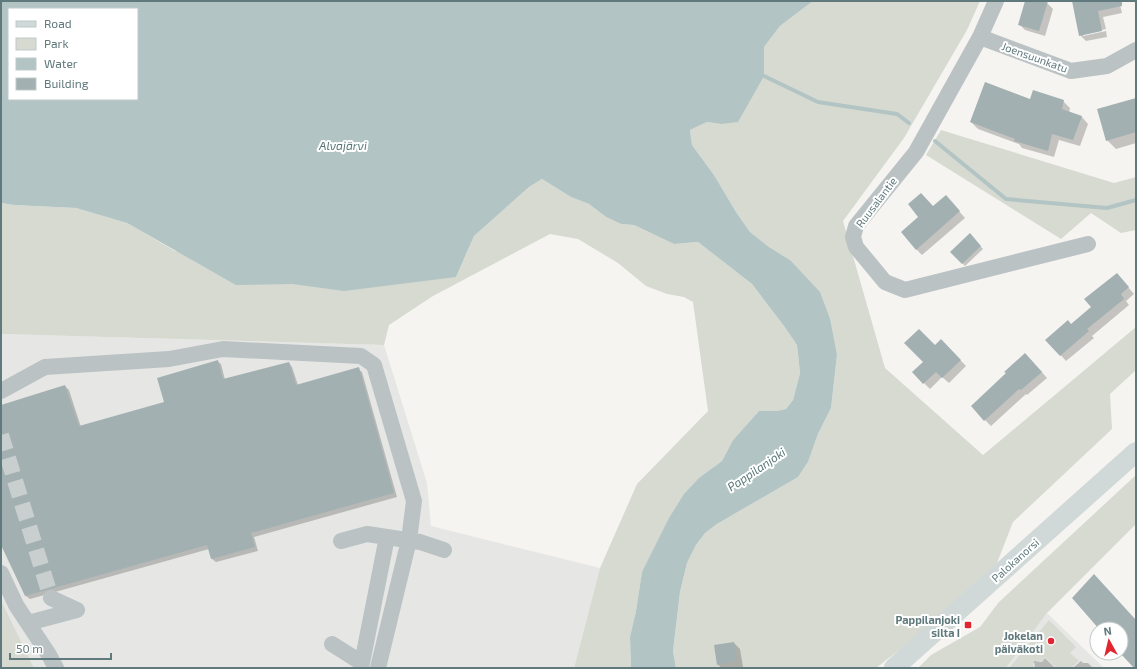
<svg xmlns="http://www.w3.org/2000/svg" width="1137" height="669" font-family="'Exo 2',sans-serif">
<style>
.built{fill:#e6e6e5}
.green{fill:#d7dad1}
.water{fill:#b2c4c4;fill-rule:evenodd}
.shadow{fill:#0003}
.lines{fill:none;stroke-linecap:round;stroke-linejoin:round}
.stream{stroke:#b2c4c4;stroke-width:4}
.building{fill:#a3b0b1}
.minor-tunnel{stroke:#c8cfce;stroke-width:16;stroke-dasharray:16 8;stroke-linecap:butt}
.minor{stroke:#bbc2c4;stroke-width:16}
.major{stroke:#d0d8d8;stroke-width:20}
.poi-dot{fill:#e12631;stroke:#fff;stroke-width:1.5}
.labels{text-anchor:middle;dominant-baseline:central;stroke-width:4;stroke-linejoin:round;paint-order:stroke}
.street-label{font-size:11px;fill:#60797c;stroke:#fff}
.poi-label{font-size:11px;font-weight:bold;fill:#60797c;stroke:#fff;text-anchor:end}
.water-label{font-size:12px;font-style:italic;fill:#5b7878;stroke:#fff}
</style>
<rect width="100%" height="100%" fill="#f5f4f1"/>
<!-- built -->
<path class="built" d="M1 334 384 345 427 483 431 526 600 568 574 668H34L1 600Z
M1047 613 1104 668H1006Z"/>
<!-- green -->
<path class="green" d="M813 1H980L967 30 904 138 843 221 885 368 983 455 1136 327V370L1110 394 1112 429 1013 522 997 563 907 644 876 668H676L673 651 680 592 687 563 696 545 705 533 717 524 798 477 808 462 818 434 831 408 837 355 790 260 769 247 750 232 736 212 714 175 692 145 690 130 707 122 721 124 764 76V47L780 26Z
M941 130 1114 183 1136 177V230L1121 233 1091 213 1061 239 926 155Z
M542 179 571 197 589 204 606 217 621 224 634 225 674 244 698 242 752 284 784 326 797 345 800 373 793 400 786 409 777 411H759L733 440 722 461 700 477 642 572 636 611 630 637 631 668H574L600 568 637 484 708 411 693 302 684 297 667 294 646 286 618 263 578 239 550 234 433 296 389 325 384 345 1 334V203L14 205 76 208 127 223 175 251 456 277 474 236 529 187Z
M1136 475V524L1047 613 1006 668H918L931 655 980 627 999 602Z
M1 600 34 668H1Z
M1049 620 1076 647 1070 653 1079 661 1071 668H1056L1045 657 1042 661H1036L1033 664 1034 668H1009Z"/>
<!-- water -->
<path class="water" d="M1 1H813L780 26 764 47V76L738 122 721 124 707 122 690 130 692 145 714 175 736 212 750 232 769 247 790 260 820 292 830 319 837 355 831 408 818 434 808 462 798 477 717 524 705 533 696 545 687 563 680 592 673 651 676 668H631L630 637 636 611 642 572 669 518 684 494 700 477 722 461 733 440 759 411H777L786 409 793 400 800 373 797 345 784 326 752 284 698 242 674 244 634 225 621 224 606 217 589 204 571 197 542 179 529 187 474 236 456 277 344 291 292 284 236 285 127 223 76 208 14 205 1 203ZM9 9H137V99H9Z"/>
<!-- shadow -->
<path class="shadow" d="M1026 1H1040L1047 3 1053 9 1045 36 1025 30 1019 24Z
M1077 1H1119L1122 13 1103 17 1106 29 1083 34V36L1106 31 1107 37 1086 41 1080 35Z
M1031 100 1063 101 1070 108 1069 113 1082 117 1088 124 1080 146 1059 140 1054 157 1022 148 1019 144 978 129 971 122Z
M1136 100V143L1116 149 1107 140Z
M951 202 965 218 922 255 916 249 933 207Z
M970 235 983 249 965 266 952 252Z
M1122 280 1134 294 1126 301 1129 305 1092 336 1094 338 1066 361 1047 340 1072 325Z
M941 340 966 366 949 383 942 377 930 389 913 372 924 362 935 346Z
M1031 360 1047 378 1027 395 1026 394 991 426 985 420Z
M217 361 221 364 225 380 289 363 292 367 298 385 358 369 362 372 397 497 254 537 258 551 216 562 212 559 209 549 30 599 26 596 1 543V406L65 386 69 390 81 427 165 403Z
M734 643 740 649 743 667 721 668 718 664Z
M1045 658 1055 668H1035L1034 661 1042 662Z
M1081 661 1083 663H1088L1093 668H1073Z"/>
<g class="lines">
<!-- stream -->
<path class="stream" d="M764 76 818 102 897 114 909 123
M935 141 1006 199 1107 208 1136 200"/>
</g>
<!-- building -->
<path class="building" d="M1025 1H1048L1039 31 1018 25Z
M1072 1H1122V6L1098 11 1102 31 1079 36Z
M985 82 1030 99 1033 90 1064 100 1062 109 1082 116 1073 140 1052 134 1048 151 1014 141 1015 139 970 122Z
M1136 98V132L1106 141 1097 109Z
M921 193 933 206 946 195 960 211 916 250 901 232 918 217 908 204Z
M970 233 981 246 962 264 950 252Z
M1117 273 1129 287 1121 294 1124 299 1087 329 1089 331 1060 356 1045 340 1068 320 1071 324 1091 307 1084 299Z
M919 329 935 345 941 339 961 360 942 378 936 372 923 384 912 372 923 362 904 343Z
M1025 353 1042 372 1021 390 1019 389 984 421 971 406 1006 373 1004 372Z
M218 360 223 379 289 362 296 385 359 367 394 493 251 533 255 547 211 559 207 545 25 596 1 545V405L65 385 79 426 164 402 157 378Z
M1094 574 1136 620V668H1134L1121 654V629H1099L1072 598Z
M734 642 737 661 717 665 714 645Z"/>
<g class="lines">
<!-- minor-tunnel -->
<path class="minor-tunnel" d="M1 435 51 598"/>
<!-- minor -->
<path class="minor" d="M996 1 980 37 916 152 856 226 853 237 856 247 885 282 905 290 1088 244
M980 37 1071 71 1107 66 1136 50
M1 391 45 367 169 359 223 349 361 356 374 365 414 501 409 540 378 668
M341 541 367 534 420 542 444 550
M1 573 16 605 49 655 56 668
M51 598 77 610
M28 623 77 610
M332 644 362 663
M361 668 387 537"/>
<!-- major -->
<path class="major" d="M894 668 1136 452"/>
</g>
<!-- markers -->
<g class="poi-dot">
<rect x="964" y="621" width="8" height="8" rx="2"/>
<circle cx="1051" cy="641" r="4"/>
</g>
<g class="labels">
<!-- street labels -->
<g class="street-label">
<text transform="translate(1035 57) rotate(20)">Joensuunkatu</text>
<text transform="translate(876 202) rotate(-53)">Ruusalantie</text>
<text transform="translate(1015 560) rotate(-42)">Palokanorsi</text>
</g>
<!-- poi labels -->
<g class="poi-label">
<text x="960" y="619">Pappilanjoki<tspan x="960" dy="13">silta I</tspan></text>
<text x="1043" y="635">Jokelan<tspan x="1043" dy="13">päiväkoti</tspan></text>
</g>
<!-- water labels -->
<g class="water-label">
<text x="343" y="145">Alvajärvi</text>
<text transform="translate(756 469) rotate(-34)">Pappilanjoki</text>
</g>
</g>
<!-- border -->
<rect width="1137" height="669" fill="none" stroke="#60797c" stroke-width="4"/>
<!-- legend -->
<rect x="8" y="8" width="130" height="92" fill="#ffffff" stroke="#bfc9cb"/>
<rect x="16" y="21" width="20" height="6" fill="#d0d8d8" stroke="#bfc9cb"/>
<text x="44" y="28" font-size="12" fill="#60797c">Road</text>
<rect x="16" y="38" width="20" height="12" fill="#d7dad1" stroke="#bfc9cb"/>
<text x="44" y="48" font-size="12" fill="#60797c">Park</text>
<rect x="16" y="58" width="20" height="12" fill="#b2c4c4" stroke="#bfc9cb"/>
<text x="44" y="68" font-size="12" fill="#60797c">Water</text>
<rect x="16" y="78" width="20" height="12" fill="#a3b0b1" stroke="#bfc9cb"/>
<text x="44" y="88" font-size="12" fill="#60797c">Building</text>
<!-- north arrow -->
<g transform="translate(1109 641) rotate(352)"><circle r="19" fill="#ffffff" stroke="#bfc9cb"/>
<path d="M0-3L7 15L0 10L-7 15Z" fill="#e12631"/>
<text y="-6" font-size="11" font-weight="bold" text-anchor="middle" fill="#60797c">N</text>
</g>
<!-- scale -->
<path d="M10 653v6h101v-6" fill="none" stroke="#60797c" stroke-width="2"/>
<text x="16" y="653" font-size="12" fill="#60797c" stroke="#ffffff" stroke-width="3" paint-order="stroke">50 m</text>
</svg>
